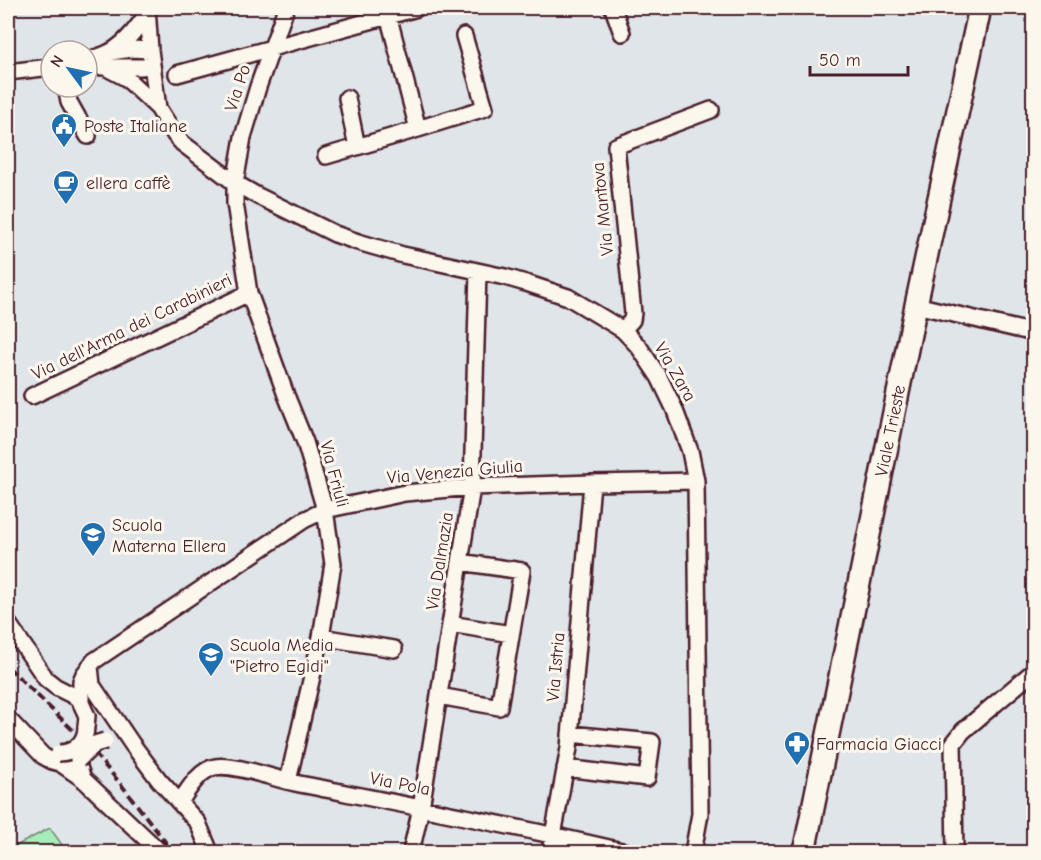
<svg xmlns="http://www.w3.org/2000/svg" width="1041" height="860" font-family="'Comic Neue',sans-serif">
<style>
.green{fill:#a6edb9;stroke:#788672;stroke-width:1.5}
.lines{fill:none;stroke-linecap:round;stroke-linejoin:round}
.minor-casing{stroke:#4a1f2b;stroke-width:20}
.secondary-casing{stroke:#4a1f2b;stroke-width:26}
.minor{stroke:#fbf7ec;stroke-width:15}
.secondary{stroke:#fbf7ec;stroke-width:21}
.rail{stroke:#4a1f2b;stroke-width:4;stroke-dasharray:9 4.5;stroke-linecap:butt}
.minor-bridge-casing{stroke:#4a1f2b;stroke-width:20;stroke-linecap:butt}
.minor-bridge{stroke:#fbf7ec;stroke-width:15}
.labels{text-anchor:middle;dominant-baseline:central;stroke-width:6;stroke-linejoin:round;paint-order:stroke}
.street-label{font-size:18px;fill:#4a1f2b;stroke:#fbf7ec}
.poi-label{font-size:18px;fill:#4a1f2b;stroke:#fbf7ec;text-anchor:start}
</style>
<rect width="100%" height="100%" fill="#e0e5ea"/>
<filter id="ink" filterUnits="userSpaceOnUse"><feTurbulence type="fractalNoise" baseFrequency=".0167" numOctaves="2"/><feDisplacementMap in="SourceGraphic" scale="12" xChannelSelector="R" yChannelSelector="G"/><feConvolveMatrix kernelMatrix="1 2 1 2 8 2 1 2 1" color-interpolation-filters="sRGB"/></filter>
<g filter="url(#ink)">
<!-- green -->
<path class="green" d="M50 828 67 852H8V850Z"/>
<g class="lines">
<defs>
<path id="minor" d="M147 8 150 50 158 108 175 135 182 143 235 183 256 195 335 234 358 242 403 255 505 277 529 284 568 297 623 330 639 347 659 377 674 408 690 451 696 481 700 814 693 852
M286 8 258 87 243 137 235 183V203L249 293 286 395 305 442 325 510 333 564 321 637 288 781
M613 8 622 33
M111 52 131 49 150 50
M87 60C93 58 100 57 106 54 123 47 139 26 148 12
M87 66 105 67 126 78 158 108
M108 67H142L152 65
M8 72 51 67
M177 74 417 8
M66 87 69 102 88 136
M347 98 357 147
M418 129 485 108 464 36
M326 156 418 129 388 15
M916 305 1034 333
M623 330 632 320 633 313 616 146 711 110
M32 396 249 293
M8 623 46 679 56 687 76 697 81 703
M450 624 511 634
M321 637 394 649
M90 666 92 685 132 744 159 780 198 823 210 852
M439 696 499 707 522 571 460 562
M8 719 43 756 52 761 60 763 83 779
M86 727 87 716 81 703V681L84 674 94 661 304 520 325 510 405 493 472 487 592 483 696 481
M79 748V767L83 779 160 852
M565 768 647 778 652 742 570 734
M180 802C188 790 199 770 215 767 233 763 275 779 295 783 406 805 517 826 626 852
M411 852 421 808 472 487 478 272
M550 852 569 748 592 483
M955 852 953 744 963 731 1034 671"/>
<g id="secondary">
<path id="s1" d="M804 852 916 305 980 8"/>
</g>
</defs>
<!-- minor casing -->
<use href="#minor" class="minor-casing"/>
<!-- secondary casing -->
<use href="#secondary" class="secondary-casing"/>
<!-- minor -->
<use href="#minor" class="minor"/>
<!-- secondary -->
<use href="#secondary" class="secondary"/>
<!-- rail -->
<path class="rail" d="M8 667 80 737 120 783 173 852"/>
<defs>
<path id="minor-bridge" d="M59 753C74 753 86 742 86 727
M78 760 95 744 105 741"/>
</defs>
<!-- minor-bridge casing -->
<use href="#minor-bridge" class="minor-bridge-casing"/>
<!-- minor-bridge -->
<use href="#minor-bridge" class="minor-bridge"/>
</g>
</g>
<!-- icons -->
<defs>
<symbol id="civic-pin" viewBox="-11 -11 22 30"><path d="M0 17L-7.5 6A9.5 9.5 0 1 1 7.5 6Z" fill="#1f6fb2" stroke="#fbf7ec"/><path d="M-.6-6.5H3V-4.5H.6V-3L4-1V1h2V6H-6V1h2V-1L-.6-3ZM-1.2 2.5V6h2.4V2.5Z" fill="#fff"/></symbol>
<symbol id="cafe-pin" viewBox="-11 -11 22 30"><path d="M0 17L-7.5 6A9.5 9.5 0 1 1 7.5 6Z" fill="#1f6fb2" stroke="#fbf7ec"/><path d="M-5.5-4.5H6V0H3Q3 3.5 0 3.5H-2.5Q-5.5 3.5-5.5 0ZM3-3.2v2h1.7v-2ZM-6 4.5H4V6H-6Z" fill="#fff"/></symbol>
<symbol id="school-pin" viewBox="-11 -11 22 30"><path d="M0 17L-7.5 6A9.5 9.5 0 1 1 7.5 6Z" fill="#1f6fb2" stroke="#fbf7ec"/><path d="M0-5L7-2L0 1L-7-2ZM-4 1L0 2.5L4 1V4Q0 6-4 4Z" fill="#fff"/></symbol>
<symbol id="pharmacy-pin" viewBox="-11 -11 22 30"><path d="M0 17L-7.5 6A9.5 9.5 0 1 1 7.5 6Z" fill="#1f6fb2" stroke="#fbf7ec"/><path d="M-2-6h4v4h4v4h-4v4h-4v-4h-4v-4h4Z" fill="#fff"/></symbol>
</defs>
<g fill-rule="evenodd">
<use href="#civic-pin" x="49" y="111" width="30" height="40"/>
<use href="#cafe-pin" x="51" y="168" width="30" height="40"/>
<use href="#school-pin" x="78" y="520" width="30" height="40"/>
<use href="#school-pin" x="196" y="640" width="30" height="40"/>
<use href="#pharmacy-pin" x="782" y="729" width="30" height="40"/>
</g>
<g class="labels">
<!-- street labels -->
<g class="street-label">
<text transform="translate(238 88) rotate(-72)">Via Po</text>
<text transform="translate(603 209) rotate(-96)">Via Mantova</text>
<text transform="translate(132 327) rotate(-26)">Via dell'Arma dei Carabinieri</text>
<text transform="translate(675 372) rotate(60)">Via Zara</text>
<text stroke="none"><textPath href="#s1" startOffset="430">Viale Trieste</textPath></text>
<text transform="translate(455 472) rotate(-5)">Via Venezia Giulia</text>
<text transform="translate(334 474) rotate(75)">Via Friuli</text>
<text transform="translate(440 561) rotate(-81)">Via Dalmazia</text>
<text transform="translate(556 667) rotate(-85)">Via Istria</text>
<text transform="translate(400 784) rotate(11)">Via Pola</text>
</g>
<!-- poi labels -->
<g class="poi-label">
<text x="84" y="126">Poste Italiane</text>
<text x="86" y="183">ellera caffè</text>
<text x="112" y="525">Scuola<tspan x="112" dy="21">Materna Ellera</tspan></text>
<text x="230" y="645">Scuola Media<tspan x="230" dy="21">"Pietro Egidi"</tspan></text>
<text x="816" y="744">Farmacia Giacci</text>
</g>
</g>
<!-- margin -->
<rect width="1041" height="860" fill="none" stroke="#fbf7ec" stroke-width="30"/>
<rect x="15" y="15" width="1011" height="830" fill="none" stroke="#4a1f2b" stroke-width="2" filter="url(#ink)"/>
<!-- north arrow -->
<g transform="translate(69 69) rotate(303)"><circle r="28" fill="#fbf7ec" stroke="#b4a19f" stroke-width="1.5"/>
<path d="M0-4.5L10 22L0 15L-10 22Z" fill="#1f6fb2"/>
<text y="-9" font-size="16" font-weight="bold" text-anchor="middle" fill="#4a1f2b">N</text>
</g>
<!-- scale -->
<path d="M810 66v9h98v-9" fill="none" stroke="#4a1f2b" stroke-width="3"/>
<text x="819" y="66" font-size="18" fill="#4a1f2b" stroke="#fbf7ec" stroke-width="4.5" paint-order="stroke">50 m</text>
</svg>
